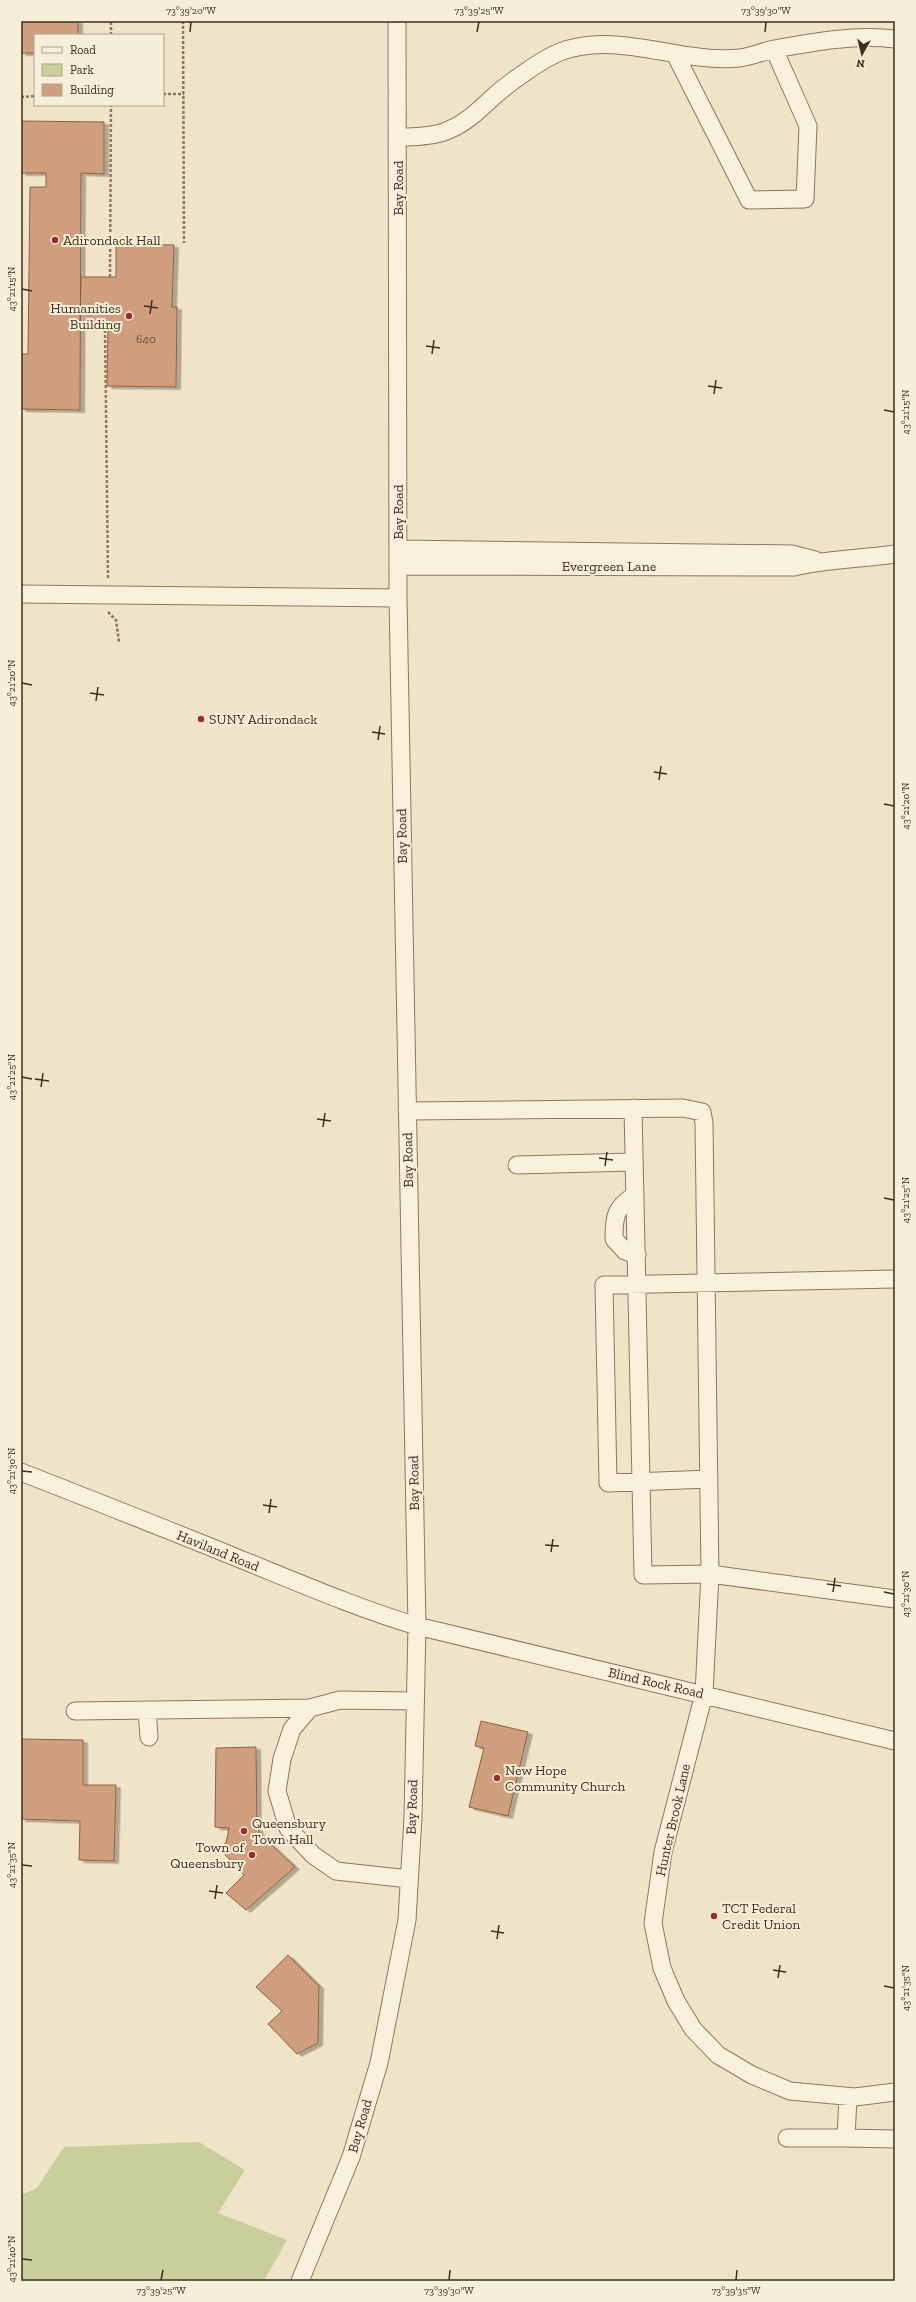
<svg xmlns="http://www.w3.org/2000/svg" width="916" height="2302" font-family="'Zilla Slab',serif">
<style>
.green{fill:#c9cf9b}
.building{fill:#cf9f7d;stroke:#8d5f41;filter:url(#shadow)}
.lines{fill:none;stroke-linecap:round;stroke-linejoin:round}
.minor-casing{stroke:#8d765c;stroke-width:19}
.path{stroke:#8d765c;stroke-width:2.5;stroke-dasharray:3 2;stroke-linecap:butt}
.minor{stroke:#faf1dc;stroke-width:17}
.ticks{fill:none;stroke:#3d2e20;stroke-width:1.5}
.poi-dot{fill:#9e2a2b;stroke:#f7eed8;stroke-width:1.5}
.labels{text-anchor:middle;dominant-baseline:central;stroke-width:4;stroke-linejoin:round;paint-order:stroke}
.number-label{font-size:12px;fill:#624a37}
.street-label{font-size:14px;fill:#3d2e20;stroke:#f7eed8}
.poi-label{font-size:14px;fill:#3d2e20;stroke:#f7eed8;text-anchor:start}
.neatline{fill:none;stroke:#3d2e20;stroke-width:1.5}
.ticks-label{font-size:10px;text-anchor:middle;fill:#3d2e20}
</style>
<defs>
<filter id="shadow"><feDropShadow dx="4.5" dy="2.5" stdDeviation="0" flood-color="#0004"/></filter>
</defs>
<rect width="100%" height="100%" fill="#f0e4c8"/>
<!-- green -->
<path class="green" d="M199 2142 245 2170 218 2213 287 2240 264 2281H21V2195L37 2188 64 2147Z"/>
<!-- building -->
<path class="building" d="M21 21H78V35H35V53H21Z
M21 121 104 122V174L81 173 80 410 21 409V354H28L30 187H46V173H21Z
M116 244 174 245 172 307H177L176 387 107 386 108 326 80 325 81 277H116Z
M481 1721 528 1732 508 1816 469 1807 484 1748 475 1746Z
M21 1739 83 1740V1785H116L114 1861 79 1860 80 1821 21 1819Z
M256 1747 257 1827 261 1835 295 1867 246 1910 226 1893 244 1875 219 1848 226 1843 229 1828 215 1827 216 1748Z
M288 1955 319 1986 318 2043 297 2054 268 2024 282 2011 256 1987Z"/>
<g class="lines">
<defs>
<path id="minor" d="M675 54 749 200 805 199 808 126 774 49
M398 138C415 136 435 137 451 129 467 122 479 110 492 98 506 85 542 59 560 52 617 30 680 64 739 58 751 57 763 51 775 49 813 42 856 34 895 39
M399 549 792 554 815 560
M398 566 794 567C827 559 861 559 895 554
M21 594 398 598
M407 1111 683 1108 702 1112 704 1123 710 1574 643 1575 633 1108
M517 1165 634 1162
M635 1195C615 1208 614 1216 614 1239L625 1251 637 1255
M21 1472C92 1500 164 1528 235 1557 297 1582 354 1607 417 1626L895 1741
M709 1479 608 1483 604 1285 895 1279
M895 1599 710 1574 704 1694 663 1852 653 1923 662 1968 676 2001 693 2029 718 2055 752 2075 790 2091 855 2097 895 2092
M147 1710 149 1737
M75 1711 310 1708
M409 1879 336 1871 313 1855 288 1828 277 1791 282 1759 292 1729 310 1708 340 1700 415 1701
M787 2138H846L848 2097
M846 2138 895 2139
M300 2281 351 2157 379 2063 407 1920 413 1817 417 1626 398 598 397 21"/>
</defs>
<!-- minor casing -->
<use href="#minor" class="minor-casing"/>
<!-- path -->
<path class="path" d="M183 21 184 243
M111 35V21
M163 94H184
M21 97 35 96
M110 277 111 105
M105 325 108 579
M108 612 116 620 119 642"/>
<!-- minor -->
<use href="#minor" class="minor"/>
</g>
<!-- ticks -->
<path class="ticks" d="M190 32 191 22M477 32 479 22M765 32 766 22M22 289 32 291M144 306 158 308M150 314 152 300M426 346 440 348M432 354 434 340M708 386 722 388M714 394 716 380M884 410 894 412M22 683 32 685M90 693 104 695M96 701 98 687M372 732 385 734M378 740 380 726M654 772 667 774M659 780 661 766M884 804 894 806M22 1077 32 1079M35 1079 49 1081M41 1087 43 1073M317 1119 331 1121M323 1127 325 1113M599 1158 613 1160M605 1166 607 1152M884 1198 894 1200M22 1471 32 1472M263 1505 277 1507M269 1513 271 1499M545 1545 559 1546M551 1552 553 1539M827 1584 841 1586M833 1592 835 1578M884 1592 894 1594M22 1865 32 1866M209 1891 223 1893M215 1899 217 1885M491 1931 504 1933M497 1939 499 1925M773 1970 786 1972M778 1978 780 1965M884 1986 894 1988M22 2259 32 2260M161 2280 163 2270M449 2280 450 2270M736 2280 737 2270"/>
<!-- markers -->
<g class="poi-dot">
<circle cx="55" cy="240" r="4"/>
<circle cx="129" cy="316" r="4"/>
<circle cx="201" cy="719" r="4"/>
<circle cx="497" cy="1778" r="4"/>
<circle cx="244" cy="1831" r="4"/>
<circle cx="252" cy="1855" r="4"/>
<circle cx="714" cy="1916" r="4"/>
</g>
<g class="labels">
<!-- number labels -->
<g class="number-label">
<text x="146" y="339">640</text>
</g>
<!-- street labels -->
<g class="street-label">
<text transform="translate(398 188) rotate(-90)">Bay Road</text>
<text transform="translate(398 512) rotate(-90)">Bay Road</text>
<text x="609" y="566">Evergreen Lane</text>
<text transform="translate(402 836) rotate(-91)">Bay Road</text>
<text transform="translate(408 1160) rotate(-91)">Bay Road</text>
<text transform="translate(414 1483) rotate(-91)">Bay Road</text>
<text transform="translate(218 1551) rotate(22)">Haviland Road</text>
<text transform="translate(656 1683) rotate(13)">Blind Rock Road</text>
<text transform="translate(412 1807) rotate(-88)">Bay Road</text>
<text transform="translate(673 1820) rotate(-77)">Hunter Brook Lane</text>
<text transform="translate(360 2126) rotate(-74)">Bay Road</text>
</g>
<!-- poi labels -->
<g class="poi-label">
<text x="63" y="240">Adirondack Hall</text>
<text x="121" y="308" text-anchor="end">Humanities<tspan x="121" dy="16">Building</tspan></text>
<text x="209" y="719">SUNY Adirondack</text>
<text x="505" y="1770">New Hope<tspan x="505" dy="16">Community Church</tspan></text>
<text x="252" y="1823">Queensbury<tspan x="252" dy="16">Town Hall</tspan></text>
<text x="244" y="1847" text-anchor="end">Town of<tspan x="244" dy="16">Queensbury</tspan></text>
<text x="722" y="1908">TCT Federal<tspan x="722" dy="16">Credit Union</tspan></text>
</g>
</g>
<!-- border -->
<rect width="916" height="2302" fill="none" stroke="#f7eed8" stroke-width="44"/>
<!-- legend -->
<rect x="34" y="34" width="130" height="72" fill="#f7eed8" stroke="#ada18e"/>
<rect x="42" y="47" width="20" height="6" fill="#faf1dc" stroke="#ada18e"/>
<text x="70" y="54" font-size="12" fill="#3d2e20">Road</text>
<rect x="42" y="64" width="20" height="12" fill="#c9cf9b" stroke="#ada18e"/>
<text x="70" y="74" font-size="12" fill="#3d2e20">Park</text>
<rect x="42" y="84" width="20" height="12" fill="#cf9f7d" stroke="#ada18e"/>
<text x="70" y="94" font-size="12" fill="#3d2e20">Building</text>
<!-- north arrow -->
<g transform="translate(862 54) rotate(188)" stroke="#f7eed8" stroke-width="3" paint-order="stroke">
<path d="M0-3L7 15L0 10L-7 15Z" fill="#3d2e20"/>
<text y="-6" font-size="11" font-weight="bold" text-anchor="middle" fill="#3d2e20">N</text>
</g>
<rect x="22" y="22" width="872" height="2258" class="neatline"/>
<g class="ticks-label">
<text x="191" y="14">73°39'20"W</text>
<text x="479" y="14">73°39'25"W</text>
<text x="766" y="14">73°39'30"W</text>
<text transform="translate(11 289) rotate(-90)" y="4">43°21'15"N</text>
<text transform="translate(905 412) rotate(-90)" y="4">43°21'15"N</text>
<text transform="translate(11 683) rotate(-90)" y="4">43°21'20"N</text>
<text transform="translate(905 806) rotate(-90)" y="4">43°21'20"N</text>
<text transform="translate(11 1077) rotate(-90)" y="4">43°21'25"N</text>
<text transform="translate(905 1200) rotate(-90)" y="4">43°21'25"N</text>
<text transform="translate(11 1471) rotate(-90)" y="4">43°21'30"N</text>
<text transform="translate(905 1594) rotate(-90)" y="4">43°21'30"N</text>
<text transform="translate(11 1865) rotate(-90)" y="4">43°21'35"N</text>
<text transform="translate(905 1988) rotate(-90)" y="4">43°21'35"N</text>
<text transform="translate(11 2259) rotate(-90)" y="4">43°21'40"N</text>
<text x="161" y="2294">73°39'25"W</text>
<text x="449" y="2294">73°39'30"W</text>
<text x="736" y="2294">73°39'35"W</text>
</g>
</svg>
